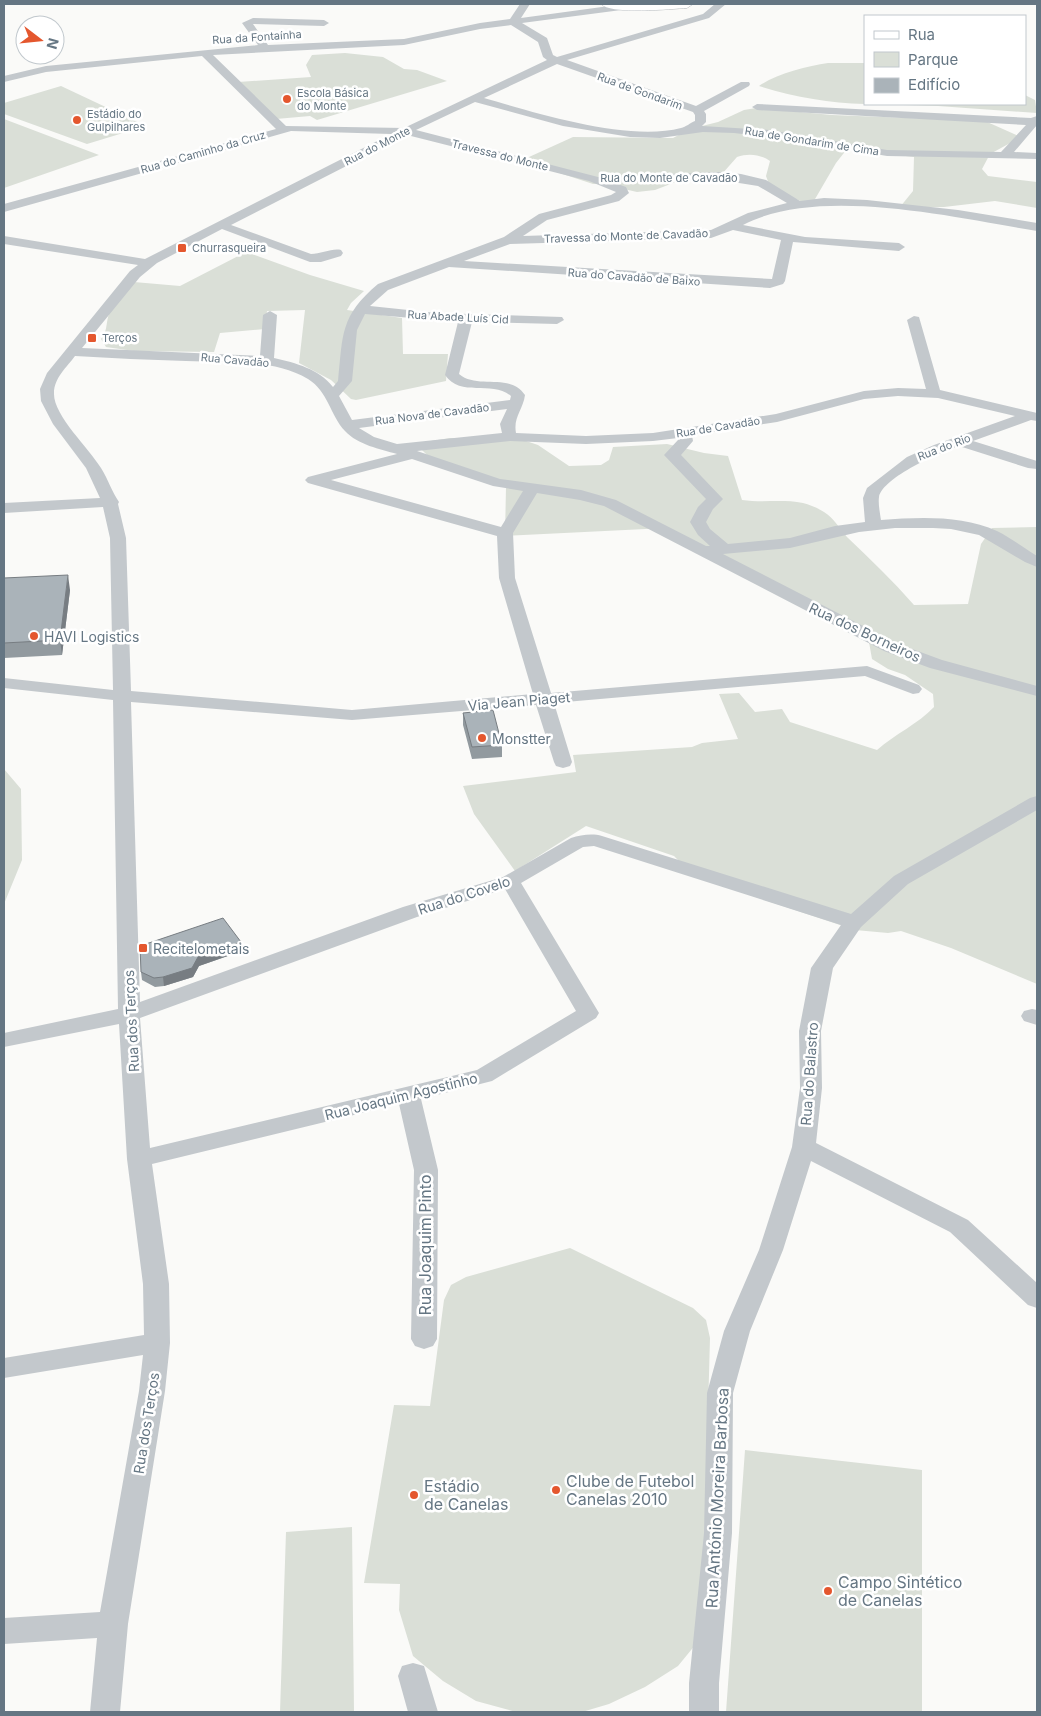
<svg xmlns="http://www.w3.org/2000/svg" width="1041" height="1716" font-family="Inter,sans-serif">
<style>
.green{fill:#dadfd7}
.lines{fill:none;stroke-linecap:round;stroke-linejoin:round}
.major-casing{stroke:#b5babe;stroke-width:1}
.minor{fill:#c3c8cc;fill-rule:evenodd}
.major{fill:#fff;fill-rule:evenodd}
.wall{fill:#929a9f}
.shaded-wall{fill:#777d82}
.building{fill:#aab3b9;stroke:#777d82}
.poi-dot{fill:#e4572e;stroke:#fff;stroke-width:2}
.labels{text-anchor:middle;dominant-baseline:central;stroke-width:5;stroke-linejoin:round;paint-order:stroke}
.far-street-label{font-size:11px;fill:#657683;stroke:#fff}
.far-poi-label{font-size:11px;fill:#657683;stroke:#fff;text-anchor:start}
.street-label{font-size:14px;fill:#657683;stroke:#fff}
.poi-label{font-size:14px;fill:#657683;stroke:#fff;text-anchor:start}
.near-street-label{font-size:16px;fill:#657683;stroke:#fff}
.near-poi-label{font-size:16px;fill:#657683;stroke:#fff;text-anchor:start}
</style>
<rect width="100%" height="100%" fill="#fafaf8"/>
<!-- green -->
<path class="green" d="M345 53 383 57 404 69 417 70 447 81 317 120 310 116 276 119 238 82 311 77 306 65 312 55Z
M828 63H865V104C829 103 794 97 759 86 776 74 807 66 828 63Z
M61 86 146 126 87 144 4 114V103Z
M1025 95 1035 100 1037 113 938 106 869 104H1025Z
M756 108 832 115 985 121 1021 137 990 154 982 169 988 176 1037 182V208L995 201 944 207 901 208 900 207 913 191 914 157 847 149 836 163 811 206 770 187 766 176 770 161C760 154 748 153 737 157L722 174 681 180 655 190 637 192 624 189 611 184H593L526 162 529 157 573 137 673 138 690 129 718 122 744 110Z
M4 119 99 155 4 188Z
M246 252 310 275 364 291 351 303 347 310 402 318 403 354H448L446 381 356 400 351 399 331 380 299 363 305 310 267 311 265 329 220 333 214 352 134 351 106 347 101 339C107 331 106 326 108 317 111 304 125 292 134 282L180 286Z
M450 438H517L538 445 569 466 601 465 609 460 613 447 667 444 704 453 728 456 742 500C762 503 783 499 803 503 810 505 818 508 824 512 834 518 839 528 847 537 870 559 893 581 914 605L968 604 981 544 992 528 1037 527V984L951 948 901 931 888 933 855 930 738 891 689 871 674 856 586 826 515 871 474 814 463 786 576 772 573 755 692 747 702 743 738 739 719 694 739 693 755 712 782 709 790 722 877 750C895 734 918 724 934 707L933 694 905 675 888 669 872 659 867 631 666 528 505 536 506 487 429 457 421 449 425 442Z
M4 769 21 789 22 860 4 904Z
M570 1248 693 1308 706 1320 710 1338 702 1629 696 1644 678 1666 645 1687 609 1704 582 1712H516L476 1701 443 1681 413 1656 399 1610 400 1584 364 1583 394 1405 430 1406 444 1300 451 1285 466 1277Z
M745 1450 922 1470V1712H726Z
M352 1527 354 1712H280L286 1532Z"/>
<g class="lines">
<defs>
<path id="major" d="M601 4H693L687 8C671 9 611 15 601 4Z"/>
</defs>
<!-- major casing -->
<use href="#major" class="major-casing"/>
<!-- minor -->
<path class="minor" d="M520 4H530L521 18 624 4H632L634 6 629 9 522 23 547 38 553 55 557 57 703 14 715 4H726L709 18 567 60 696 106 741 82H749L750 84 749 86 704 111 706 114V122L702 126 769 130 887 150 1001 152 1026 125 757 110 752 107 757 104 1031 118 1037 116V125L1014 152 1037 153V159L887 156 786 139 734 133 703 132 660 138 630 137 563 126 475 102 416 130 598 177 720 172 741 174 766 180 800 201 824 198 867 200 958 210 1037 223V231C955 218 819 185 743 225L805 237 899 243 905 247 899 251 793 242 785 281 783 284 770 288 449 267 388 290 370 306 437 313 562 317 564 320 557 324 472 322 459 374C478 390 509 372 525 395 523 410 513 417 516 433L586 436 653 433 776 414 864 391 898 388 926 389 907 320 914 316 919 317 940 390 1037 413V421L1031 420 973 441 1037 461V469L1028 468 959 446C941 452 883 477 879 497 878 504 880 513 881 520 919 517 962 515 997 531 1011 538 1024 548 1037 556V567L1025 562 979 535 951 529 933 528H895L859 532 790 548 723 554 896 643 942 660 1037 686V696L930 668 884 651 604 506 580 500 537 493 513 533 515 578 551 693 867 666 919 685 922 689 919 693 913 694 865 676 554 703 572 762 570 766 563 768 556 766 554 762 536 705 352 720 131 702 140 1002 403 907 503 877 571 838C581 835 592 833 602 836L851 914 894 876 1030 798 1037 796V810L908 884 861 927 833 968 821 1031 822 1088 816 1143 968 1220 1037 1283V1308L1028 1305 950 1232 811 1161 783 1250 750 1331 733 1393 732 1533 719 1683V1712H689V1683L704 1533 707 1393 724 1331 759 1250 792 1147 800 1088 799 1031 811 968 841 925 594 846 583 847 521 883 599 1013 596 1018 492 1081 421 1099 438 1170 437 1339 433 1346 424 1349 415 1346 411 1339 414 1170 399 1104 152 1164 169 1284 170 1343 165 1391 128 1624 120 1712H90L97 1638 4 1644V1618L100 1612 139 1391 143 1355 4 1378V1358L144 1335 143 1284 127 1159 119 1024 4 1047V1033L118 1009 113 700 4 688V678L113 690 110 538 103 507 4 513V503L100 498 86 468 53 424 41 401 40 389 47 373 130 271 138 265 4 244V236L145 259 391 134 291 131 4 212V204L276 129 202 56 46 72 4 82V76L46 66 258 45 242 23 253 18 324 20 329 23 324 26 253 24 268 45 404 39 480 23 510 19ZM511 25 538 42 543 57 547 60 404 128 286 126 213 55 404 45 480 29ZM557 64 693 112 695 115V121C690 123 686 127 681 128 628 142 536 113 484 98ZM407 135 589 181 616 192 611 195 539 214 504 237 378 284C340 316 343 334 338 381L333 387C319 369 296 363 274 358L277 315 270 311 263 315 260 356 82 348 140 277 157 263 222 229 310 262H321L341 256 343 253 341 250C332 248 321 254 311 254L231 225ZM720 180 758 186 787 203 748 213 711 230 523 236 547 220 619 201 629 193 626 187 612 182ZM733 230 781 240 772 279 464 261 510 244 711 238ZM365 314 458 322 445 375C461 398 492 380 511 396L510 400 352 420 339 396 352 381 357 330ZM75 356C112 358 149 360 186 361 226 363 272 358 308 379 328 391 330 415 345 431 358 445 380 449 397 454L308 477 305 480 308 483 497 536 499 578 533 694 352 710 131 691 126 538 118 504 119 502C112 492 108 479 101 468 89 448 53 415 54 393 54 378 67 367 75 356ZM898 396 938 398 1015 416 934 445 907 457 867 488 863 498 865 522 835 526 790 538 728 544 710 529 706 522 713 509 723 499 681 455 693 441 692 435 777 422 864 399ZM507 409 500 424 502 433 397 444 374 437 359 428ZM678 438V440L664 455 706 499 698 507 690 522 698 535 710 546H706L616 500 581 490 500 479 417 451 510 441 586 444 653 441ZM412 459 493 486 523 491 501 527 331 480ZM505 889 576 1011 477 1070 150 1148 140 1018 417 917Z
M1032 1009 1037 1010V1025L1024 1021 1021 1016 1024 1011Z
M413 1663 424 1666 438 1712H408L398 1676 402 1666Z"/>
<!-- major -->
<use href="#major" class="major"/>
</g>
<!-- wall -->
<path class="wall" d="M4 578 70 590 62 655 4 658Z
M463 713 502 745V757L472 759 463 725Z
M242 951 199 966 193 977 164 986 155 987 142 980 141 972Z"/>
<!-- shaded-wall -->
<path class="shaded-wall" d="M68 575 70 590 62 655 60 640Z
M241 942 242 951 199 966 193 977 164 986 163 977 198 957Z"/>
<!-- building -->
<path class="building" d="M68 575 60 640 4 643V578Z
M493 710 502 745 472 747 463 713Z
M223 918 241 942 198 957 192 968 163 977 154 978 141 972 140 946Z"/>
<!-- markers -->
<g class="poi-dot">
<circle cx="287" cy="99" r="5"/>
<circle cx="77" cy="120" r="5"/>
<rect x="177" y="243" width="10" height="10" rx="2.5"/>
<rect x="87" y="333" width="10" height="10" rx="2.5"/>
<circle cx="34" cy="636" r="5"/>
<circle cx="482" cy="738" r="5"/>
<rect x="138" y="943" width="10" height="10" rx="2.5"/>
<circle cx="556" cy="1490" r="5"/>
<circle cx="414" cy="1495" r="5"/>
<circle cx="828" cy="1591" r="5"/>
</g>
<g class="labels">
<!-- far-street labels -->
<g class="far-street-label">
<text transform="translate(257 37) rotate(-4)">Rua da Fontaínha</text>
<text transform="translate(640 91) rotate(20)">Rua de Gondarim</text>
<text transform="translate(812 141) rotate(9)">Rua de Gondarim de Cima</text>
<text transform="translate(377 146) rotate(-27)">Rua do Monte</text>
<text transform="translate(203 152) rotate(-16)">Rua do Caminho da Cruz</text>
<text transform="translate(500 155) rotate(14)">Travessa do Monte</text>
<text x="669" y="178">Rua do Monte de Cavadão</text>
<text transform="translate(626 236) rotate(-2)">Travessa do Monte de Cavadão</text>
<text transform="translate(634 277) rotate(4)">Rua do Cavadão de Baixo</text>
<text transform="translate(458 317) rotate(3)">Rua Abade Luís Cid</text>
<text transform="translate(235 360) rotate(5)">Rua Cavadão</text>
<text transform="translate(432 414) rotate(-7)">Rua Nova de Cavadão</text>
<text transform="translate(718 427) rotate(-9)">Rua de Cavadão</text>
<text transform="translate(944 447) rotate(-21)">Rua do Rio</text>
</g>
<!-- far-poi labels -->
<g class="far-poi-label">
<text x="297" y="93">Escola Básica<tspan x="297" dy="13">do Monte</tspan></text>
<text x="87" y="114">Estádio do<tspan x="87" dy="13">Gulpilhares</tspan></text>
<text x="192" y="248">Churrasqueira</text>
<text x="102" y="338">Terços</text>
</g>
<!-- street labels -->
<g class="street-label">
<text transform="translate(865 632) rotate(25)">Rua dos Borneiros</text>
<text transform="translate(519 701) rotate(-5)">Via Jean Piaget</text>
<text transform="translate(464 895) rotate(-18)">Rua do Covelo</text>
<text transform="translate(131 1021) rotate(-93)">Rua dos Terços</text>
<text transform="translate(809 1074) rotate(-86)">Rua do Balastro</text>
<text transform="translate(401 1096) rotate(-14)">Rua Joaquim Agostinho</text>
<text transform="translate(146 1423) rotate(-81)">Rua dos Terços</text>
</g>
<!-- poi labels -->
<g class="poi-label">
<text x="44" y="636">HAVI Logistics</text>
<text x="492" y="738">Monstter</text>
<text x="153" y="948">Recitelometais</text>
</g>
<!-- near-street labels -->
<g class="near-street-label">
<text transform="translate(425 1245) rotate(-90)">Rua Joaquim Pinto</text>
<text transform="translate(717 1498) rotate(-87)">Rua António Moreira Barbosa</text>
</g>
<!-- near-poi labels -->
<g class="near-poi-label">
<text x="566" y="1481">Clube de Futebol<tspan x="566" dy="18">Canelas 2010</tspan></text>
<text x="424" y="1486">Estádio<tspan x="424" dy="18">de Canelas</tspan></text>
<text x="838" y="1582">Campo Sintético<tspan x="838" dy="18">de Canelas</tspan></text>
</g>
</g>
<!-- border -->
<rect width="1041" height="1716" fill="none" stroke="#657683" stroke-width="10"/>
<!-- legend -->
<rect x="864" y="15" width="162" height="90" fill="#ffffff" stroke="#c1c8cd"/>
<rect x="874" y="31" width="25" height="8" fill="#ffffff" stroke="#c1c8cd"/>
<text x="908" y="40" font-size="15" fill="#657683">Rua</text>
<rect x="874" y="52" width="25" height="15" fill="#dadfd7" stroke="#c1c8cd"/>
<text x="908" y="65" font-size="15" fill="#657683">Parque</text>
<rect x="874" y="78" width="25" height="15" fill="#aab3b9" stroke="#c1c8cd"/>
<text x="908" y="90" font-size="15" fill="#657683">Edifício</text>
<!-- north arrow -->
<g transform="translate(40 40) rotate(106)"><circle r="24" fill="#ffffff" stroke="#c1c8cd"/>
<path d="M0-4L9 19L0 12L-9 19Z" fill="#e4572e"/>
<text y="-8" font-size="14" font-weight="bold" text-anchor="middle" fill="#657683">N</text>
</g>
</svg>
